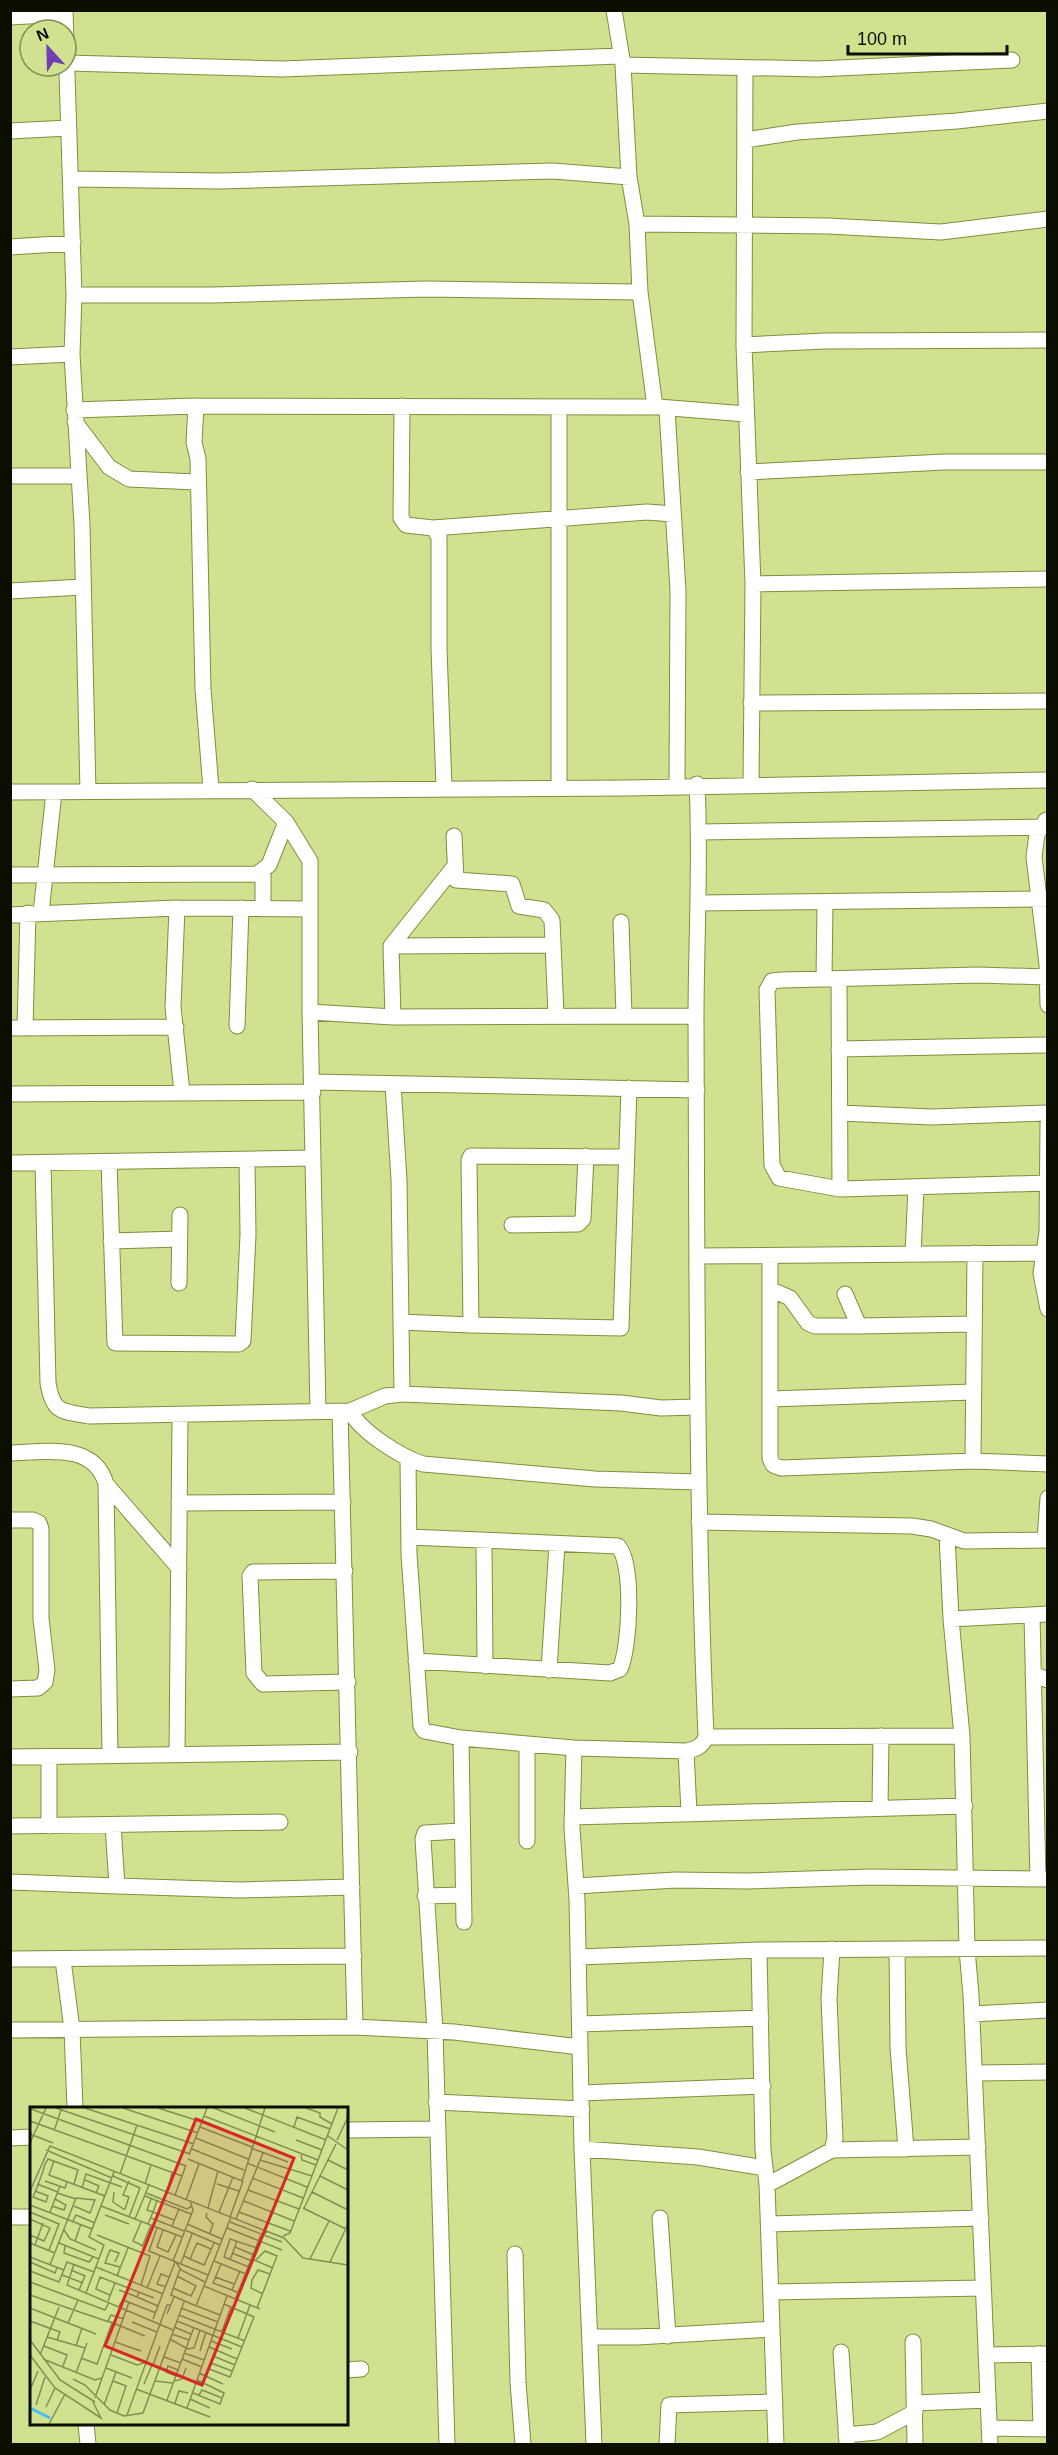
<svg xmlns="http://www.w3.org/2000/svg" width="1058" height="2455" font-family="Helvetica,sans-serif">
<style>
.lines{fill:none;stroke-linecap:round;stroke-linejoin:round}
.minor-casing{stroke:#7e8e3d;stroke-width:17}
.minor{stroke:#fff;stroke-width:15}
.inset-river{fill:none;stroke:#4ebafb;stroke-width:3}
.inset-road{fill:none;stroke:#818e56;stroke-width:1.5}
.view{fill:#d62828;fill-opacity:0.15;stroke:#d62828;stroke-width:3}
.inset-edge{fill:none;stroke:#0b0f00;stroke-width:3}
</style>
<rect width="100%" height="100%" fill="#d0e290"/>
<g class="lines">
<defs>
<path id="minor" d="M65 10 74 295 72 354 82 525 88 792
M10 17 65 14
M68 63 282 69 620 56
M623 65 817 69 1012 60
M745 68 744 345 753 584 751 784
M10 131 68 128
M745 140 797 132 957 121 1048 111
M71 179 222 181 553 171 629 177
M637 224 828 226 941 232 1048 219
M10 247 73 243
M74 295H213L426 289 640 292
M744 345 825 341 1048 340
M10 357 72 354
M196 406 194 442 198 459 203 689 211 789
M402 406 401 518 406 525 433 528 439 537V649L444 787
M658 407 746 414
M667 409 678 591 677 785
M74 410 196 406 655 407 640 292 637 224 629 177 623 65 614 10
M75 422 109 467 129 479 196 482
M748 472 944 462H1048
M10 476H79
M433 528 647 512 673 514
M753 584 1048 579
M10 591 83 587
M751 703 1048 701
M559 787V408
M252 789 286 822 310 861V1012L318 1411
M10 792 628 788 1048 780
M1046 820 1037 834 1034 857 1047 964 1048 1005
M699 832 1048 827
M454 836 456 880 512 884 519 906 544 910 552 920 556 1014
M263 871V909
M10 875 257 874 269 865 286 822
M698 903 1048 899
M177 908 173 1007 182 1092
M41 913 54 792
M10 915 177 908 309 909
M621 922 624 1016
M391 946 553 945
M824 979 825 903
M839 979 840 1189
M310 1012 393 1017 696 1016
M393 1017 391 946 454 867
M237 1026 241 908
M10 1028 176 1027
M25 1028 28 913
M839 1049 1048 1045
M312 1082 697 1090
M393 1084 399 1180 402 1394
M10 1094 313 1092
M840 1113 931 1117 1048 1113
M1048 1123 1047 1232 1041 1273 1048 1309
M109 1162 115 1343 239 1344 243 1341 248 1235 247 1160
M10 1163 312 1158
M43 1164 48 1383C53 1413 61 1411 89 1416L350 1411 385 1396 402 1394 621 1403 661 1408 698 1407
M1047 1183 840 1189 779 1178 772 1165 767 990 772 981 781 980 978 975 1047 977
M512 1225 578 1224 583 1219 586 1156
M111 1241 179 1239
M975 1253 973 1461 1048 1464
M913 1254 916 1187
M698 1256 1043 1253
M770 1256V1458L773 1465 781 1468 973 1461
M179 1283 180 1215
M770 1289 790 1298 808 1323 815 1326H859
M845 1294 859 1326 973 1324
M401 1322 471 1325 469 1160 471 1156 626 1157
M471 1325 621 1328 629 1088
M771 1399 972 1392
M340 1411 355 2027
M350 1411C361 1432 401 1457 423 1464L595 1479 698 1482
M10 1453C45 1452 94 1442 106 1484L110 1756
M408 1460 409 1554 421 1726 424 1731 461 1738 574 1748 686 1751C696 1749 702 1747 706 1737 696 1498 697 1258 696 1019 696 941 701 863 697 784
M106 1484 179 1568
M179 1503 343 1502
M10 1520H33L39 1523 41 1529V1619L47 1670 45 1682 38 1688 10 1689
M699 1522 912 1526 931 1529 964 1541 1048 1540
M947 1536 951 1619 962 1736 967 1949 971 1995 990 2444
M409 1537 618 1546C634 1563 630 1648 620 1669L610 1673 416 1661
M1045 1540 1048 1498
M484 1541 485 1666
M345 1571 253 1572 250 1576 254 1673 263 1684 348 1682
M1032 1615 1038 1879
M951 1619 1048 1614
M549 1670 557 1544
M1033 1674 1048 1680
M706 1737 962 1736
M461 1738 464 1922
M527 1744V1841
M574 1748 572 1828 577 1900 582 2149 594 2444
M686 1751 689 1813
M177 1755 180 1415
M10 1757 350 1752
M880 1808 881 1736
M572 1817 965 1806
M113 1825 117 1886 240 1890 352 1887
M10 1826 280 1822
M49 1826V1757
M10 1882 117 1886
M576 1886 676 1880 747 1881 871 1877 1048 1879
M425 1896 463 1895
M897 1949 898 2048 906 2149
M759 1950 763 2150 767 2185 776 2444
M579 1957 759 1950 1048 1948
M10 1959 354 1956
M63 1960 72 2029 75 2108
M972 2014 1048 2010
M580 2024 761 2018
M10 2030 355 2027 454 2032 580 2047
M975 2073 1048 2072
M581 2093 763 2086
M436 2102 582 2109
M346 2130 437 2129
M10 2138 32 2137
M582 2149 698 2157 765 2168
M832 2150 978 2147
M767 2185 832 2150 835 2138 829 1999 832 1949
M10 2217H32
M660 2218 668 2336
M769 2224 981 2218
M515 2254 518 2383 523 2444
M771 2292 983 2288
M590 2337H637L772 2329
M913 2342 915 2444
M841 2352 847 2444
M1039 2354 1041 2429
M986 2355 1048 2354
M346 2370 361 2369
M915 2403 988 2400
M86 2424 88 2444
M989 2428 1048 2429
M846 2435 877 2432 915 2412
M447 2444 435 2031 423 1839 425 1833 461 1831
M667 2444 669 2405 775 2402"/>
</defs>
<!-- minor casing -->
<use href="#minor" class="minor-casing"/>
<!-- minor -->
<use href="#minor" class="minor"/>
</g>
<!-- overview -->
<g transform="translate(30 2107)">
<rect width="318" height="318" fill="#d0e290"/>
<path class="inset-river" d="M0 301 20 311"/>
<path class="inset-road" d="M26 1 160 47M55 1 164 37M93 1 168 26M128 1 172 15M184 1 245 25M215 1 296 33M276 1 290 6V10L302 17M1 2 156 59M174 9 288 53M0 14 152 69M170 20 222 40M264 20 267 10 300 22M24 24 31 3M0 27 23 36M298 29 318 43M166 31 218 52M266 33 292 43M307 33 318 10M0 36 16 1M221 41 258 55M162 42 214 63M16 43 82 71M159 48 177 1M271 48 272 53 286 58M158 52 212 74 235 1M230 53 282 69M298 53 318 63M24 54 19 68 75 89M217 56 277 80M90 67 107 18M83 69 110 81 99 110M290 69 318 83M222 71 273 91M55 73 69 79 66 86M15 74 35 81 37 75M7 77 28 85M115 77 121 58M187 77 209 84M52 81 56 67 92 80M218 83 269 102M0 84 20 39 254 131 273 151 318 158M5 84 18 89 16 95 3 90 8 78 13 64 15 57 18 52 48 63 44 77M84 85 83 95 95 103M137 85 142 66M282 85 318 103M27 86 46 92M116 86 157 102 162 99M145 88 156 58M115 89 161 107M156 93 169 57M127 94 123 105 144 113M214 94 264 114M0 98 62 122M22 99 34 103 36 98 25 92M71 99 152 130M178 101 188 64M273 101 316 122M274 101 306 37M95 102 99 90 93 88 99 74M0 105 29 117 19 143M20 105 30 79M189 105 203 70M209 105 260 124M177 106 176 110 183 117 180 126M75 108 99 117M200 110 213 74M121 111 154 124M0 112 20 121 14 134 0 128M105 112 119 78M206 112 233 46M43 114 46 108 65 116M111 115 103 134 113 139M200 115 252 135M118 117 123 105 117 103 121 92M157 117 192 132M142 119 149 102M127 121 119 144 178 168M197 121 252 143M34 123 40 132 66 143M133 123 127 140 138 145 146 128M155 123 190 138M67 128 120 149 111 178M253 129 260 126 308 1M45 134 51 117M0 136 25 146M29 136 69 152M5 138 13 116M35 139 34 146 59 155 63 150M112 140 121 118M205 140 224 148M202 146 222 154M154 149 160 152 167 136 181 142M0 150 34 163M160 152 174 158 184 136M280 152 299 114M200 153 207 134M224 153 243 161M226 153 235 144 247 149 227 201M143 154 163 103 160 94M184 154 216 167M0 155 25 166 27 161M85 155 89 146 80 143 75 156 90 160M146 155 151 163 175 175M300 155 318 117M151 156 162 127M44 157 37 178 143 223M191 157 183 176 202 183M20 158 46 91 65 93 60 106 44 99M66 160 133 187M219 160 194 150 200 132 227 141M150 162 141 188 166 199 201 110M41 163 55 169 49 183M0 164 29 175 37 155 64 165M32 168 53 176M87 169 98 141M185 170 204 177M0 175 75 203 79 195M174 179 230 202M136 180 127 177 131 167 139 170M117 181 130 149M143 181 161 189 166 179 147 169M89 183 107 190M109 185 107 190 128 199M56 186 74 138 59 130 84 65M209 186 202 183 210 164M233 187 221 181 222 173 228 163 240 167M0 188 79 215M80 188 66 182 70 170 124 191M205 193 230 130 237 125M78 194 85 176M89 199 93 193 126 206M167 199 190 208M0 201 66 227M151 201 188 215M137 207 144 190M149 208 215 234M94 212 81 208 78 214 115 229M123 212 145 155M0 214 30 225 27 233M147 214 212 240M102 215 127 225M38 216 48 193M144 220 161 227M192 224 201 200M142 227 159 233M17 230 55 241M208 231 220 198M140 232 156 241M0 233 30 273 65 295M181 234 202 242M85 235 111 244M14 239 37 248 33 259M46 239 52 221M179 240 207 252M156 242 164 241 170 223M170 244 176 225M154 246 174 253M0 248 25 281 71 311 63 295M10 248 29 200M81 248 107 258 116 255M183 249 205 258M134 250 151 256M51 251 67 257 82 216M13 252 65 273 72 271M152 252 172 260M181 256 202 264M123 258 130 239M76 261 102 271M179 262 200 270 224 210 194 197M46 266 57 236M169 266 193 277M146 269 136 265 138 259 148 263M176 269 186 242M43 272 55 278 80 303 94 309 113 306 154 195M83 274 96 279 87 306M125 274 143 276M145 274 152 272 156 261M114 277 122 258M106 282 180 310M0 283 8 264M163 286 190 297 194 286 167 273M169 288 172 283 192 291M65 291 99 195M160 292 180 301M137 293 164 220M145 296 149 284 158 286M6 298 15 270M74 298 86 265M16 300 25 281M157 301 197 189M97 308 137 198H141M19 317 35 287"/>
<path class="view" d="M166 12 264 51 172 278 75 239Z"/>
<rect width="318" height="318" class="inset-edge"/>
</g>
<!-- border -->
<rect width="1058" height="2455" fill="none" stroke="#0b0f00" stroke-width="24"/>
<!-- north arrow -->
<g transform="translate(48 48) rotate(338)"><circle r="28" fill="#d0e290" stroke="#818e56" stroke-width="1.5"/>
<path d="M0-4.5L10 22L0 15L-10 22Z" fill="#703eb5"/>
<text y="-9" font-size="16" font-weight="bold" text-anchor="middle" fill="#0b0f00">N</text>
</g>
<!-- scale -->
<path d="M848 45v9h159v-9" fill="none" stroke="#0b0f00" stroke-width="3"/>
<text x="857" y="45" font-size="18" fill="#0b0f00" stroke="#d0e290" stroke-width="4.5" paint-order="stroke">100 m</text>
</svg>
